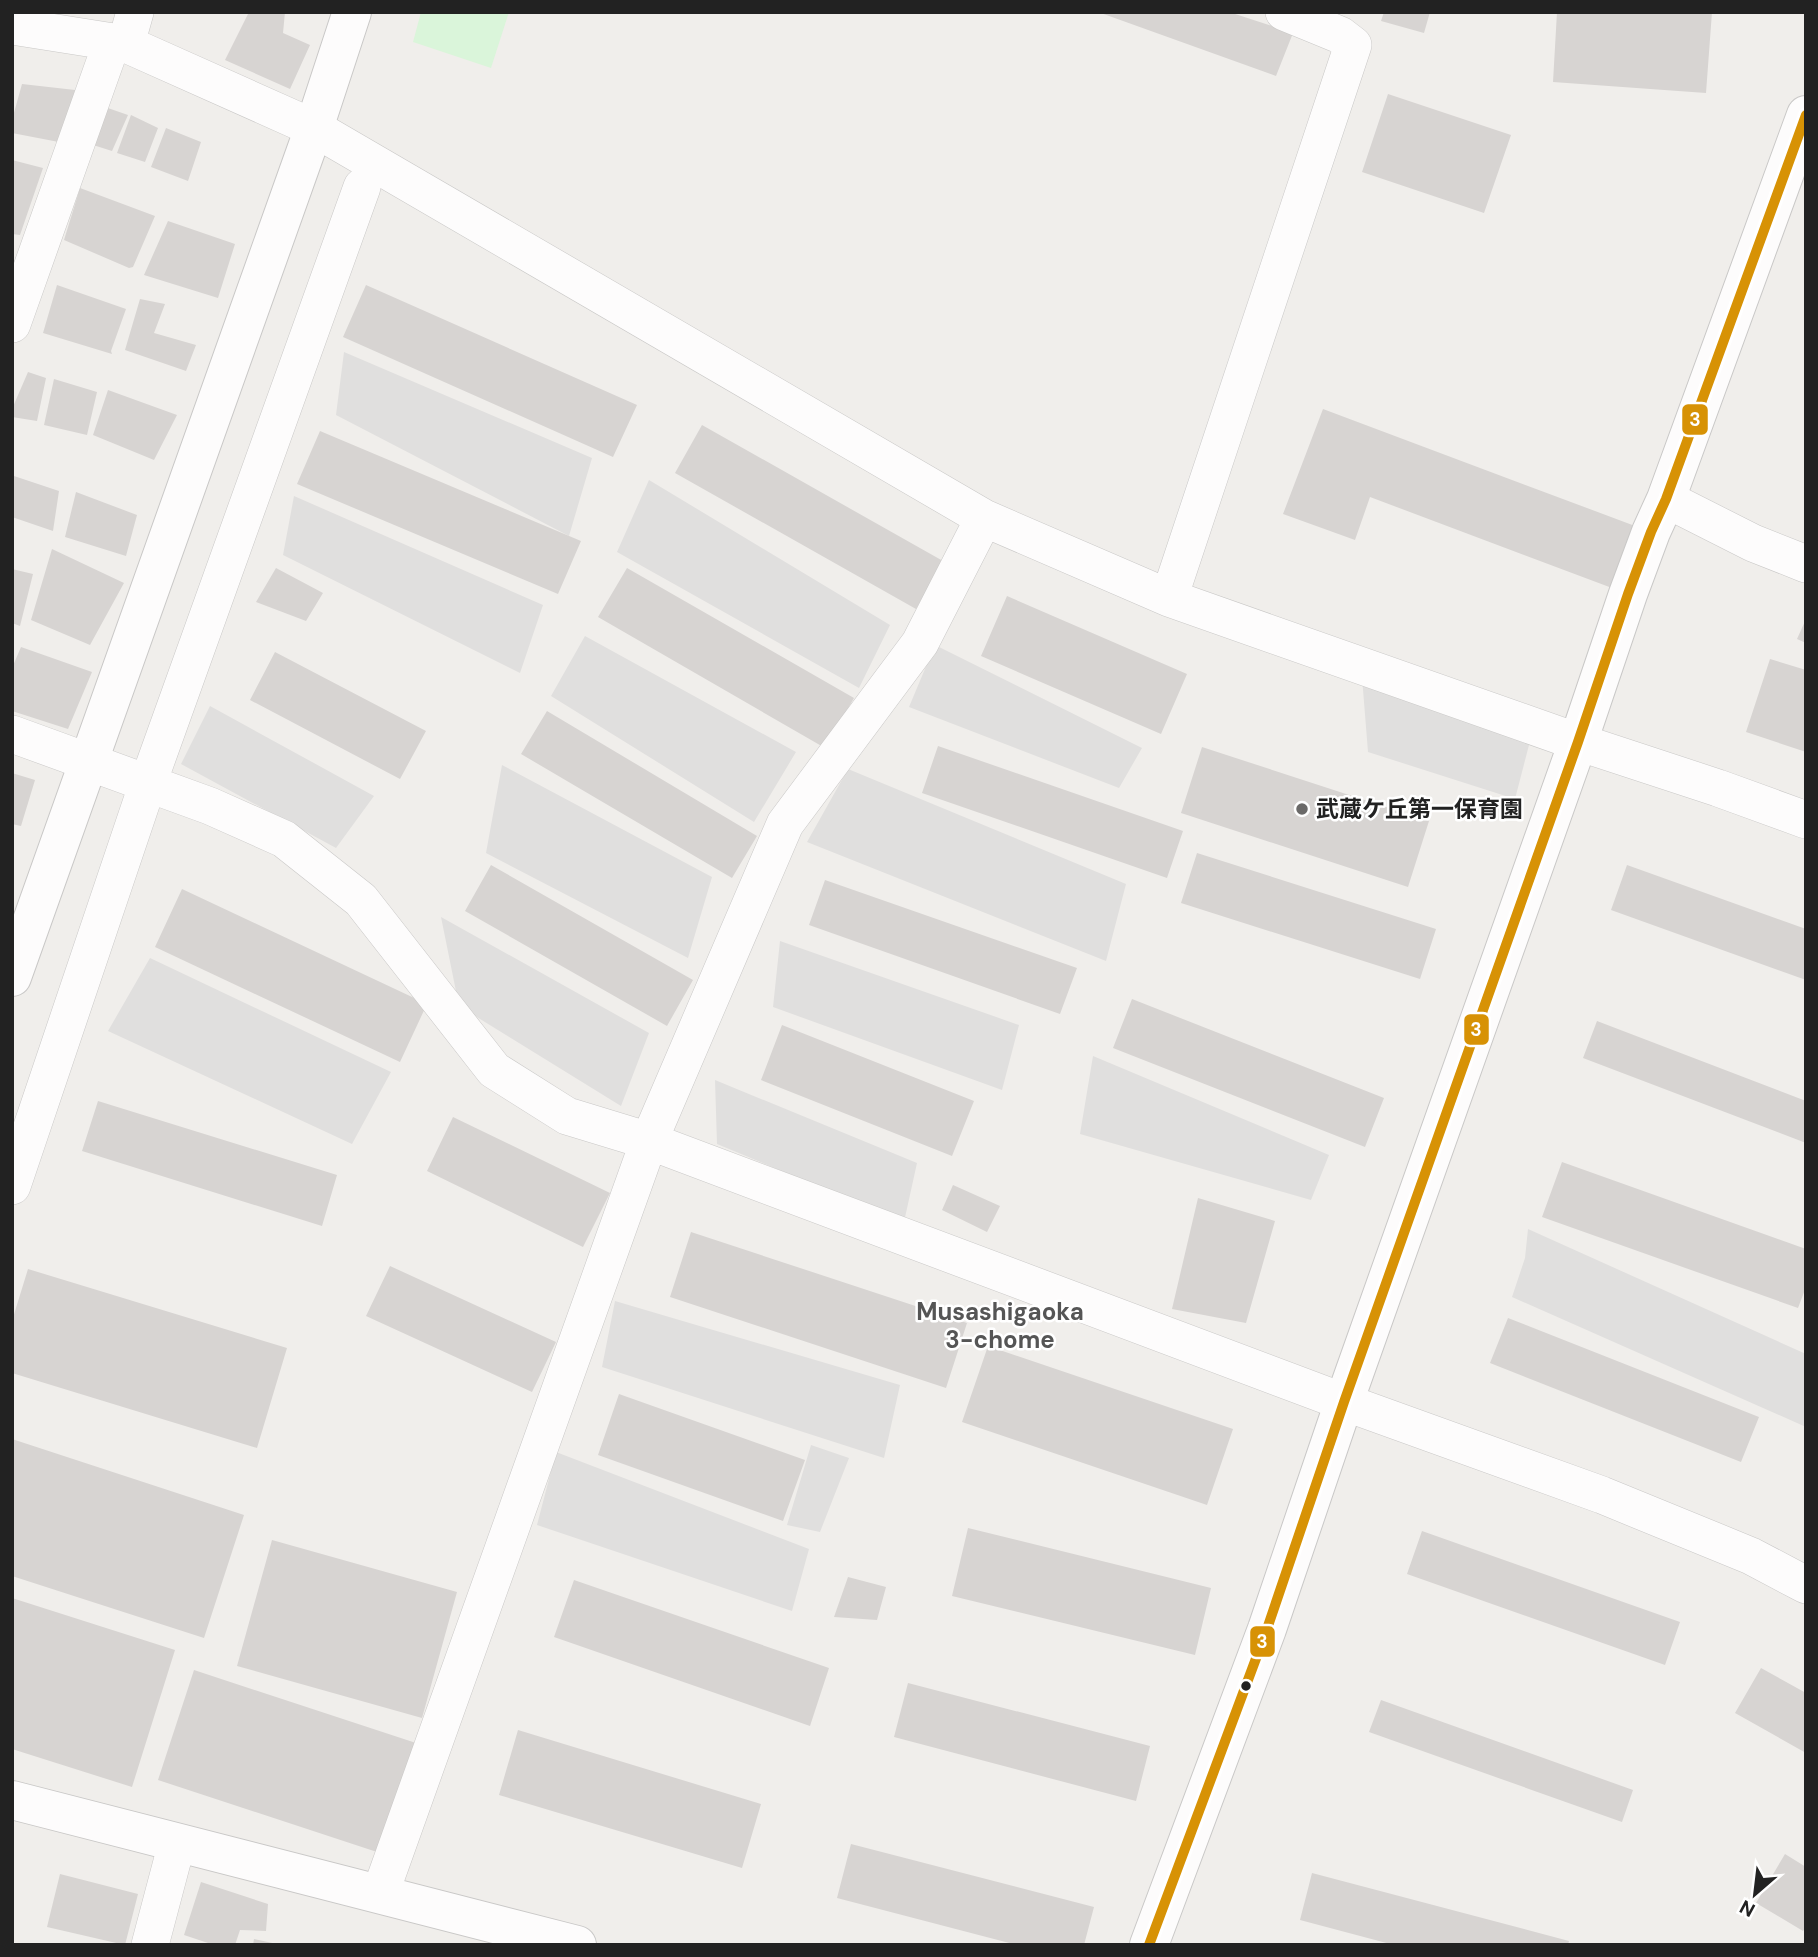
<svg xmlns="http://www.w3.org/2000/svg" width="1818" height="1957" font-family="'DM Sans','Noto Sans JP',sans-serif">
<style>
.park{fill:#daf5da}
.parking{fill:#e0dfde}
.building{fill:#d7d4d2}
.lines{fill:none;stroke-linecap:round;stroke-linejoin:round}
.minor-casing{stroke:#c9c8c7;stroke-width:38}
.tertiary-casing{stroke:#c9c8c7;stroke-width:40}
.minor{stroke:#fdfcfc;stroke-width:37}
.tertiary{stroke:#fdfcfc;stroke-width:38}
.bus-1-casing{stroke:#fff;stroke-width:16}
.bus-1{stroke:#d79205;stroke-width:10}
.poi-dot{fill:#6a6968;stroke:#fff;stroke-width:2.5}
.bus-dot{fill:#222;stroke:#fff;stroke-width:2.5}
.labels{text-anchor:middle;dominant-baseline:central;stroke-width:5;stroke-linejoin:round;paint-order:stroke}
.poi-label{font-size:23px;font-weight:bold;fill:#222;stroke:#fff;text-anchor:start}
.neighbourhood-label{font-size:24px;font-weight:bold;fill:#555;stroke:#fff}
.line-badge{stroke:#fff;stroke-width:2.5}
.badge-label{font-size:19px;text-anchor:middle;font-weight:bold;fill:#fff}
</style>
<rect width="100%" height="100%" fill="#f0eeeb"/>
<!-- park -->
<path class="park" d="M421 12H509L491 68 413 42Z"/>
<!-- parking -->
<path class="parking" d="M344 352 592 458 569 536 336 415Z
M649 480 890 625 859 688 617 552Z
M294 496 543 605 520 673 283 555Z
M585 636 796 752 754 822 551 696Z
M935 645 1142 748 1119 788 909 707Z
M1362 677 1529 745 1515 799 1368 752Z
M210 706 374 796 336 848 181 764Z
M502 765 712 877 688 958 486 853Z
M848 769 1126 884 1106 961 807 842Z
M441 917 649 1033 621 1106 459 1006Z
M780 941 1019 1025 1002 1090 773 1007Z
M150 958 391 1072 352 1144 108 1031Z
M1093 1056 1329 1155 1311 1200 1080 1134Z
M715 1080 917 1163 904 1222 717 1144Z
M1528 1229 1806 1354V1427L1512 1297 1525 1258Z
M615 1301 900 1385 884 1458 602 1367Z
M811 1445 849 1458 820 1532 787 1525Z
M556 1452 809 1549 792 1611 537 1525Z"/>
<!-- building -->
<path class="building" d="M249 12H285L283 33 310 45 290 89 225 60Z
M1098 12H1229L1293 33 1276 76Z
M1384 12H1430L1424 33 1381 21Z
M1557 12H1712L1706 93 1553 82Z
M22 84 84 91 64 143 12 133V120Z
M1388 94 1511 135 1484 213 1362 172Z
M102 106 128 115 112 151 90 144Z
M131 115 158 128 145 162 117 153Z
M166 128 201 142 188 181 151 167Z
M12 160 43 168 20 235 12 234Z
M80 188 155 216 133 267 129 268 64 240Z
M168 221 235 244 218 298 144 275Z
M57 285 126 309 111 351 112 354 43 333Z
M366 285 637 405 613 457 343 337Z
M140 299 165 304 154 333 196 345 186 371 125 350Z
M28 372 46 378 37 421 12 417V409Z
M54 379 97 392 87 435 44 425Z
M108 390 177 415 154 460 93 435Z
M1323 409 1651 532 1628 594 1370 497 1355 540 1283 514Z
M702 425 943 561 916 609 675 473Z
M320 431 581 541 558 594 297 484Z
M14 476 59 491 53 531 12 517Z
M76 492 137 515 126 556 65 537Z
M52 549 124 583 90 645 31 620Z
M276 568 323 593 306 621 256 602Z
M627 568 854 698 825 748 598 617Z
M12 569 33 574 20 626 12 623Z
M1007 596 1187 674 1161 734 981 656Z
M1806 619V643L1797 639Z
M21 647 92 672 68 729 12 711V668Z
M275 652 426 731 400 779 250 700Z
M1770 659 1806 670V752L1746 732Z
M547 711 757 836 732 878 521 754Z
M938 746 1183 831 1167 878 922 793Z
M1202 747 1429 821 1408 887 1181 813Z
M12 773 35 780 21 826 12 824Z
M1197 853 1436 929 1420 979 1181 903Z
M491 865 693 980 667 1026 465 911Z
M1627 865 1806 929V980L1611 910Z
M825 880 1077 968 1060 1014 809 925Z
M182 889 427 1004 400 1062 155 947Z
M1132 999 1384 1098 1365 1147 1113 1048Z
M1597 1021 1806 1101V1143L1583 1058Z
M782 1025 974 1101 952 1156 761 1080Z
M98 1101 337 1175 322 1226 82 1151Z
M453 1117 610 1193 583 1247 427 1171Z
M1562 1162 1806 1249V1287L1798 1308 1542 1217Z
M953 1185 1000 1206 987 1232 942 1210Z
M1198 1198 1275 1221 1246 1323 1172 1309Z
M691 1232 967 1323 946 1388 670 1297Z
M390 1266 556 1342 532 1392 366 1316Z
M28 1269 287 1348 257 1448 12 1373V1321Z
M1508 1318 1759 1417 1741 1462 1490 1363Z
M988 1346 1233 1429 1207 1505 962 1422Z
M619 1394 805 1460 783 1521 598 1455Z
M12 1439 244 1515 204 1638 12 1576Z
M968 1528 1211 1588 1195 1655 952 1596Z
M1422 1531 1680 1622 1665 1665 1407 1574Z
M272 1540 457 1592 422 1718 237 1666Z
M848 1577 886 1587 877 1620 834 1617Z
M574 1580 829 1668 810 1726 554 1637Z
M12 1598 175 1650 132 1787 12 1749Z
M1761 1668 1806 1693V1753L1735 1713Z
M194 1670 416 1743 380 1853 158 1780Z
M908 1683 1150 1746 1136 1801 894 1737Z
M1381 1700 1633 1790 1622 1822 1369 1732Z
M518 1730 761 1804 742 1868 499 1795Z
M851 1844 1094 1907 1084 1945H1017L837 1898Z
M1785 1854 1806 1867V1927L1803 1931 1756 1903Z
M1312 1873 1569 1941 1568 1945H1394L1300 1920Z
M60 1874 138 1894 125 1945 47 1927Z
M201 1882 268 1904 266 1931 240 1930 235 1945H214L184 1935Z
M254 1939 277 1944V1945H253Z"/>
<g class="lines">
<defs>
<path id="minor" d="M12 26 126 44 314 128 984 518 1169 598 1578 742 1718 788 1806 820
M126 44 135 12
M12 324 112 42
M1666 499 1753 543 1806 564
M1169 598 1353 45 1340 35 1284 12
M12 734 210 806 284 839 361 900 494 1070 567 1116 649 1141 1344 1402 1602 1495 1751 1556 1806 1585
M12 1186 148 783 362 187
M380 1894 649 1141 785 824 920 643 984 518
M150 1945 177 1843"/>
<path id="tertiary" d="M12 977 314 128 352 12
M12 1800 577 1945
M1149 1945 1267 1629 1344 1402 1578 742 1628 594 1651 532 1666 499 1806 115"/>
</defs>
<!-- minor casing -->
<use href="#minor" class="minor-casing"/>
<!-- tertiary casing -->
<use href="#tertiary" class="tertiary-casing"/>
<!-- minor -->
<use href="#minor" class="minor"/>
<!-- tertiary -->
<use href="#tertiary" class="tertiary"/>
<defs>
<path id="bus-1" d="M1149 1945 1267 1629 1344 1402 1578 742 1628 594 1651 532 1666 499 1806 115"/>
</defs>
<!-- bus-1 casing -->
<use href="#bus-1" class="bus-1-casing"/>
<!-- bus-1 -->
<use href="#bus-1" class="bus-1"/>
</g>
<!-- markers -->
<circle class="poi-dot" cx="1302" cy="809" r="7"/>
<circle class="bus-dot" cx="1246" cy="1686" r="6"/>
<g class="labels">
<!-- poi labels -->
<g class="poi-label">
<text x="1316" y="809">武蔵ケ丘第一保育園</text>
</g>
<!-- neighbourhood labels -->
<g class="neighbourhood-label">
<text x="1000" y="1311">Musashigaoka<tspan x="1000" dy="28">3-chome</tspan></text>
</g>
</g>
<g class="line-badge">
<rect x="1681" y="403" width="28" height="33" rx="7" fill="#d79205"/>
<rect x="1463" y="1013" width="27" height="33" rx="7" fill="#d79205"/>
<rect x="1249" y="1625" width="27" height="33" rx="7" fill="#d79205"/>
</g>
<g class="badge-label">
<text x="1695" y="426">3</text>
<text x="1476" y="1036">3</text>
<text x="1262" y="1648">3</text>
</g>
<!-- border -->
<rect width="1818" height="1957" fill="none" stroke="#222222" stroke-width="28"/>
<!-- north arrow -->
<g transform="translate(1755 1894) rotate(208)" stroke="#ffffff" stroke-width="5" paint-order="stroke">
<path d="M0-5L12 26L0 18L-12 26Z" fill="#222222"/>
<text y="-10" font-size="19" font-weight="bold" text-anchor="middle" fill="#222222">N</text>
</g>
</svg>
